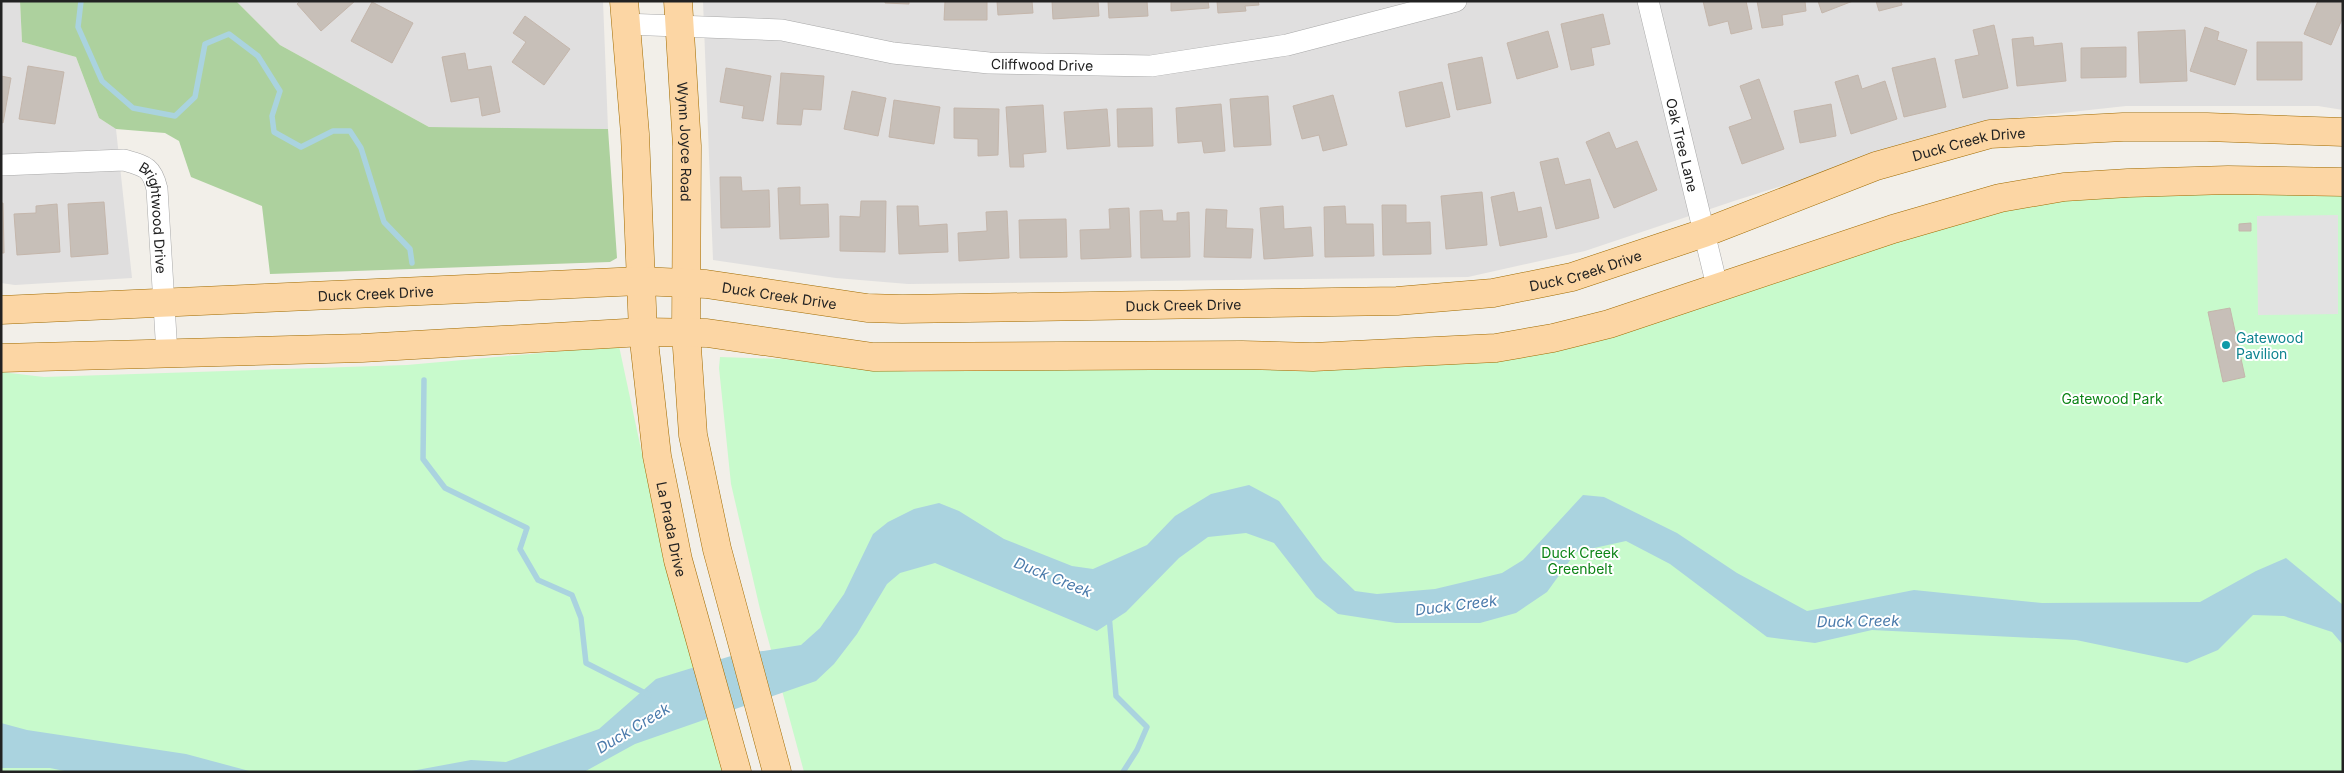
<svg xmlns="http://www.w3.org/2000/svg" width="2344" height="773" font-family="Inter,sans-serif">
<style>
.residential{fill:#e0dfdf}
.forest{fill:#add19e}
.park{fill:#c8facc}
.parking{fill:#e2e2e2}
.water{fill:#aad3df}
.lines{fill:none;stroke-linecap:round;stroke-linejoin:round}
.stream{stroke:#aad3df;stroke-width:5.5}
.building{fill:#c7bfb8;stroke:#c4b6ab}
.minor-casing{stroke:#a9a9a9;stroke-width:22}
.major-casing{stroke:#a06b00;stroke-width:29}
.minor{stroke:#fff;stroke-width:21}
.major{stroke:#fcd6a4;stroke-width:28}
.culture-dot{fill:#0f9aa8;stroke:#fff;stroke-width:2}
.labels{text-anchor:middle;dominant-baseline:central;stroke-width:4;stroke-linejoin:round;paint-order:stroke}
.street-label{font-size:14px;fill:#222;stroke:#fff}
.culture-label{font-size:14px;fill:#0d838f;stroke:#fff;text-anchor:start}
.park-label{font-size:14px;fill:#0c8416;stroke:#fff}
.water-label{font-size:15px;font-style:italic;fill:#4a7aab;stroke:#fff}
</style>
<rect width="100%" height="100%" fill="#f2efe9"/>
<!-- residential -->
<path class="residential" d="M1 1H20L22 42 76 57 99 118 116 129 132 278 15 285 1 283Z
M236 1H603L608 129 429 127 280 45Z
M703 1H2343V110L2318 106H2126L2017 118 1932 139 1737 200 1585 251 1468 277 908 284 836 278 713 260Z"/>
<!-- forest -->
<path class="forest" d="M20 1H236L280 45 429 127 608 129 617 258 610 262 270 274 262 206 191 177 179 141 165 133 116 129 99 118 76 57 22 42Z"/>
<!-- park -->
<path class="park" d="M2305 193 2343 196V772H804L760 609 731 484 719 368 720 357 782 359 909 372 1522 356 1981 213 2105 194Z
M619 346 654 510 722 772H1V372L44 377 407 365Z"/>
<!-- parking -->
<path class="parking" d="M2338 215V314L2258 315 2257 216Z"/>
<!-- water -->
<path class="water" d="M1249 485 1279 501 1323 560 1355 591 1377 594 1435 589 1502 573 1523 560 1583 495 1604 497 1677 533 1737 573 1807 611 1914 590 2042 603 2200 602 2256 571 2286 558 2343 605V645L2332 632 2284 616 2253 615 2218 650 2187 663 2076 640 1872 630 1815 643 1767 637 1670 564 1626 541 1576 552 1547 592 1516 613 1480 623H1396L1338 614 1316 597 1274 543 1246 533 1208 537 1179 558 1126 612 1097 631 935 563 900 573 887 584 857 634 834 664 816 681 635 744 584 772H406L471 760 506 762 599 729 656 679 731 656 801 645 820 628 844 594 873 534 888 522 914 509 939 503 959 511 1004 539 1072 566 1093 569 1147 545 1175 516 1211 494Z
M1 723 27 730 186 754 253 772H69L50 768H1Z"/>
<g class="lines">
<!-- stream -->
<path class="stream" d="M81 1 78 27 102 81 133 108 175 116 195 97 205 44 229 34 258 56 280 91 272 116 274 132 301 147 333 131H350L361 148 384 222 410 249 412 263
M424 380 423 459 445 488 527 528 520 549 538 580 572 595 581 618 586 663 649 695
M1109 615 1116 696 1147 727 1137 750 1123 772"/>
</g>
<!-- building -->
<path class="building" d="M300 1H355L321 31 297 4Z
M885 1H909V4L885 3Z
M945 1H987V20H944Z
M997 1H1032L1033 13 998 15Z
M1052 1H1098L1099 16 1053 19Z
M1108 1H1147L1148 16 1109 18Z
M1171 1H1208L1209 8 1171 11Z
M1217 1H1258L1259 5 1245 6 1246 11 1218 13Z
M1703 1H1746L1752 29 1731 34 1728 21 1709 26Z
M1757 1H1805L1806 11 1782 15 1783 25 1762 28Z
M1818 1H1853L1822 13Z
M1876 1H1901L1902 5 1879 11Z
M2318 1H2343V17L2331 45 2304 34Z
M372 2 413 23 392 63 351 41Z
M1603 14 1610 44 1591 48 1594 65 1571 70 1561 24Z
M525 16 570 49 544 85 512 62 526 42 513 33Z
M1994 25 2008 88 1963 98 1955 60 1979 55 1973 30Z
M2205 27 2219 32 2217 40 2247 50 2235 85 2190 71Z
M2185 30 2187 81 2140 83 2138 32Z
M1548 31 1558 67 1517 79 1507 43Z
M2033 37 2034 46 2062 43 2066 81 2017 86 2012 39Z
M2257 42H2302V80H2257Z
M2126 47V77L2081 78V48Z
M465 53 468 70 491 66 500 112 482 116 479 97 451 102 442 57Z
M1482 57 1491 103 1457 110 1448 64Z
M1935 58 1946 107 1904 117 1892 68Z
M28 66 64 72 55 124 19 119Z
M726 68 771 76 763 121 742 118 744 106 720 102Z
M781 73 824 76 821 110 803 109 801 125 777 124Z
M1858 75 1862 89 1885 81 1897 119 1851 134 1835 82Z
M1 76 11 78 3 123 1 122Z
M1759 79 1784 149 1742 164 1729 127 1752 119 1740 86Z
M1442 82 1450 117 1406 127 1399 92Z
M852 91 886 98 878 136 844 129Z
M1333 95 1347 145 1323 151 1319 135 1302 139 1293 106Z
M1268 96 1271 145 1234 147 1230 99Z
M894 100 940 107 934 144 889 137Z
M1221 104 1225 151 1204 153 1202 141 1178 143 1176 108Z
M1831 104 1836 136 1800 143 1794 111Z
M1043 105 1046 152 1023 154 1024 167H1010L1006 107Z
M954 108 999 109 998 155 978 156V139L954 138Z
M1152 108 1153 146 1118 147 1117 109Z
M1107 109 1110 146 1067 149 1064 112Z
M1609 132 1616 149 1637 141 1657 190 1614 208 1586 142Z
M1558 158 1565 185 1590 179 1599 218 1556 229 1540 162Z
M720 177H741L742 191 769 190 770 227 721 228Z
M800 187V205L828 204 829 237 780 239 778 188Z
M1482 192 1487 245 1446 249 1441 196Z
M1514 192 1518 212 1541 207 1547 237 1500 246 1491 197Z
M861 201H886L885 252 840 251V216L860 217Z
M104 202 108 254 71 257 68 204Z
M1 203H3L4 253H1Z
M57 204 60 252 17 255 14 214 36 213V206Z
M1382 205H1406V223L1430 222 1431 254 1383 255Z
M897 206H918L919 226 947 224 948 252 899 254Z
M1283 206 1284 229 1311 227 1313 256 1264 259 1260 208Z
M1345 206 1346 224H1373L1374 256 1325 257 1324 207Z
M1129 208 1131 257 1081 259 1080 230 1110 229 1109 209Z
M1206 209 1227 210 1226 228 1253 229 1251 258 1204 257Z
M1162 210 1163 221H1177V213L1189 212 1190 257 1141 258 1140 211Z
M1007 211 1009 258 959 261 958 233 987 231 986 212Z
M1066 219 1067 257 1020 258 1019 220Z
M2251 223V231H2239V224Z
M2230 308 2245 377 2223 382 2208 312Z"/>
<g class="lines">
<defs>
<g id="minor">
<path id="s1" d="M1648 1 1717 286"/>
<path id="s2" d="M624 24 782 30 893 53 989 63 1151 66 1287 45 1456 1"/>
<path id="s3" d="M1 165 124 160C145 166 152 167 157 189L167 354"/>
</g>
<g id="major">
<path id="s4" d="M624 1 635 134 643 332 657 456 678 560 737 772"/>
<path id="s5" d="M678 1 687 146 686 333 693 435 717 549 777 772"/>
<path id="s6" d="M1 310 640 281 706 284 867 308 902 309 1397 301 1493 293 1572 277 1704 233 1876 166 1990 134 2123 127H2207L2343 132"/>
<path d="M1 358 362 348 643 332 707 333 873 357 1242 355 1313 357 1496 348 1553 338 1609 324 1893 229 2000 198 2064 187 2128 183 2228 180 2343 182"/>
</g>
</defs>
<!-- minor casing -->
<use href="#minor" class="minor-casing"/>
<!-- major casing -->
<use href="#major" class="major-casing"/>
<!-- minor -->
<use href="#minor" class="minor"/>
<!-- major -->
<use href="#major" class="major"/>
</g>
<!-- markers -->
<circle class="culture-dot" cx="2226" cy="345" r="5"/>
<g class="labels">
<!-- street labels -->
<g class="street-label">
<text stroke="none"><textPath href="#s2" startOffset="421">Cliffwood Drive</textPath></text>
<text stroke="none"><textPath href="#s5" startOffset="141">Wynn Joyce Road</textPath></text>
<text stroke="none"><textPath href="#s1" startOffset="148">Oak Tree Lane</textPath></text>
<text stroke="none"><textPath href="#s6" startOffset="1995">Duck Creek Drive</textPath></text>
<text stroke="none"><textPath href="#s3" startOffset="198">Brightwood Drive</textPath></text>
<text stroke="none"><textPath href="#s6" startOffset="1590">Duck Creek Drive</textPath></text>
<text stroke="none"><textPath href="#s6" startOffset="375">Duck Creek Drive</textPath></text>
<text stroke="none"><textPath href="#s6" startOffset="780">Duck Creek Drive</textPath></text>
<text stroke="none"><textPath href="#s6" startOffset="1185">Duck Creek Drive</textPath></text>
<text stroke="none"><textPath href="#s4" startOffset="531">La Prada Drive</textPath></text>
</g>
<!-- culture labels -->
<g class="culture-label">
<text x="2236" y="337">Gatewood<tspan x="2236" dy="16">Pavilion</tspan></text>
</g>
<!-- park labels -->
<g class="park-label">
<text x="2112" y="398">Gatewood Park</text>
<text x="1580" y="552">Duck Creek<tspan x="1580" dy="16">Greenbelt</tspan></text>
</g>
<!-- water labels -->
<g class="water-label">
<text transform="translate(1053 577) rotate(22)">Duck Creek</text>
<text transform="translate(1456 605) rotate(-7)">Duck Creek</text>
<text transform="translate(1858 621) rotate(-1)">Duck Creek</text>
<text transform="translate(633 728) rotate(-31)">Duck Creek</text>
</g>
</g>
<!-- border -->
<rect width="2344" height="773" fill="none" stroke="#222222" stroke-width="5"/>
</svg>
